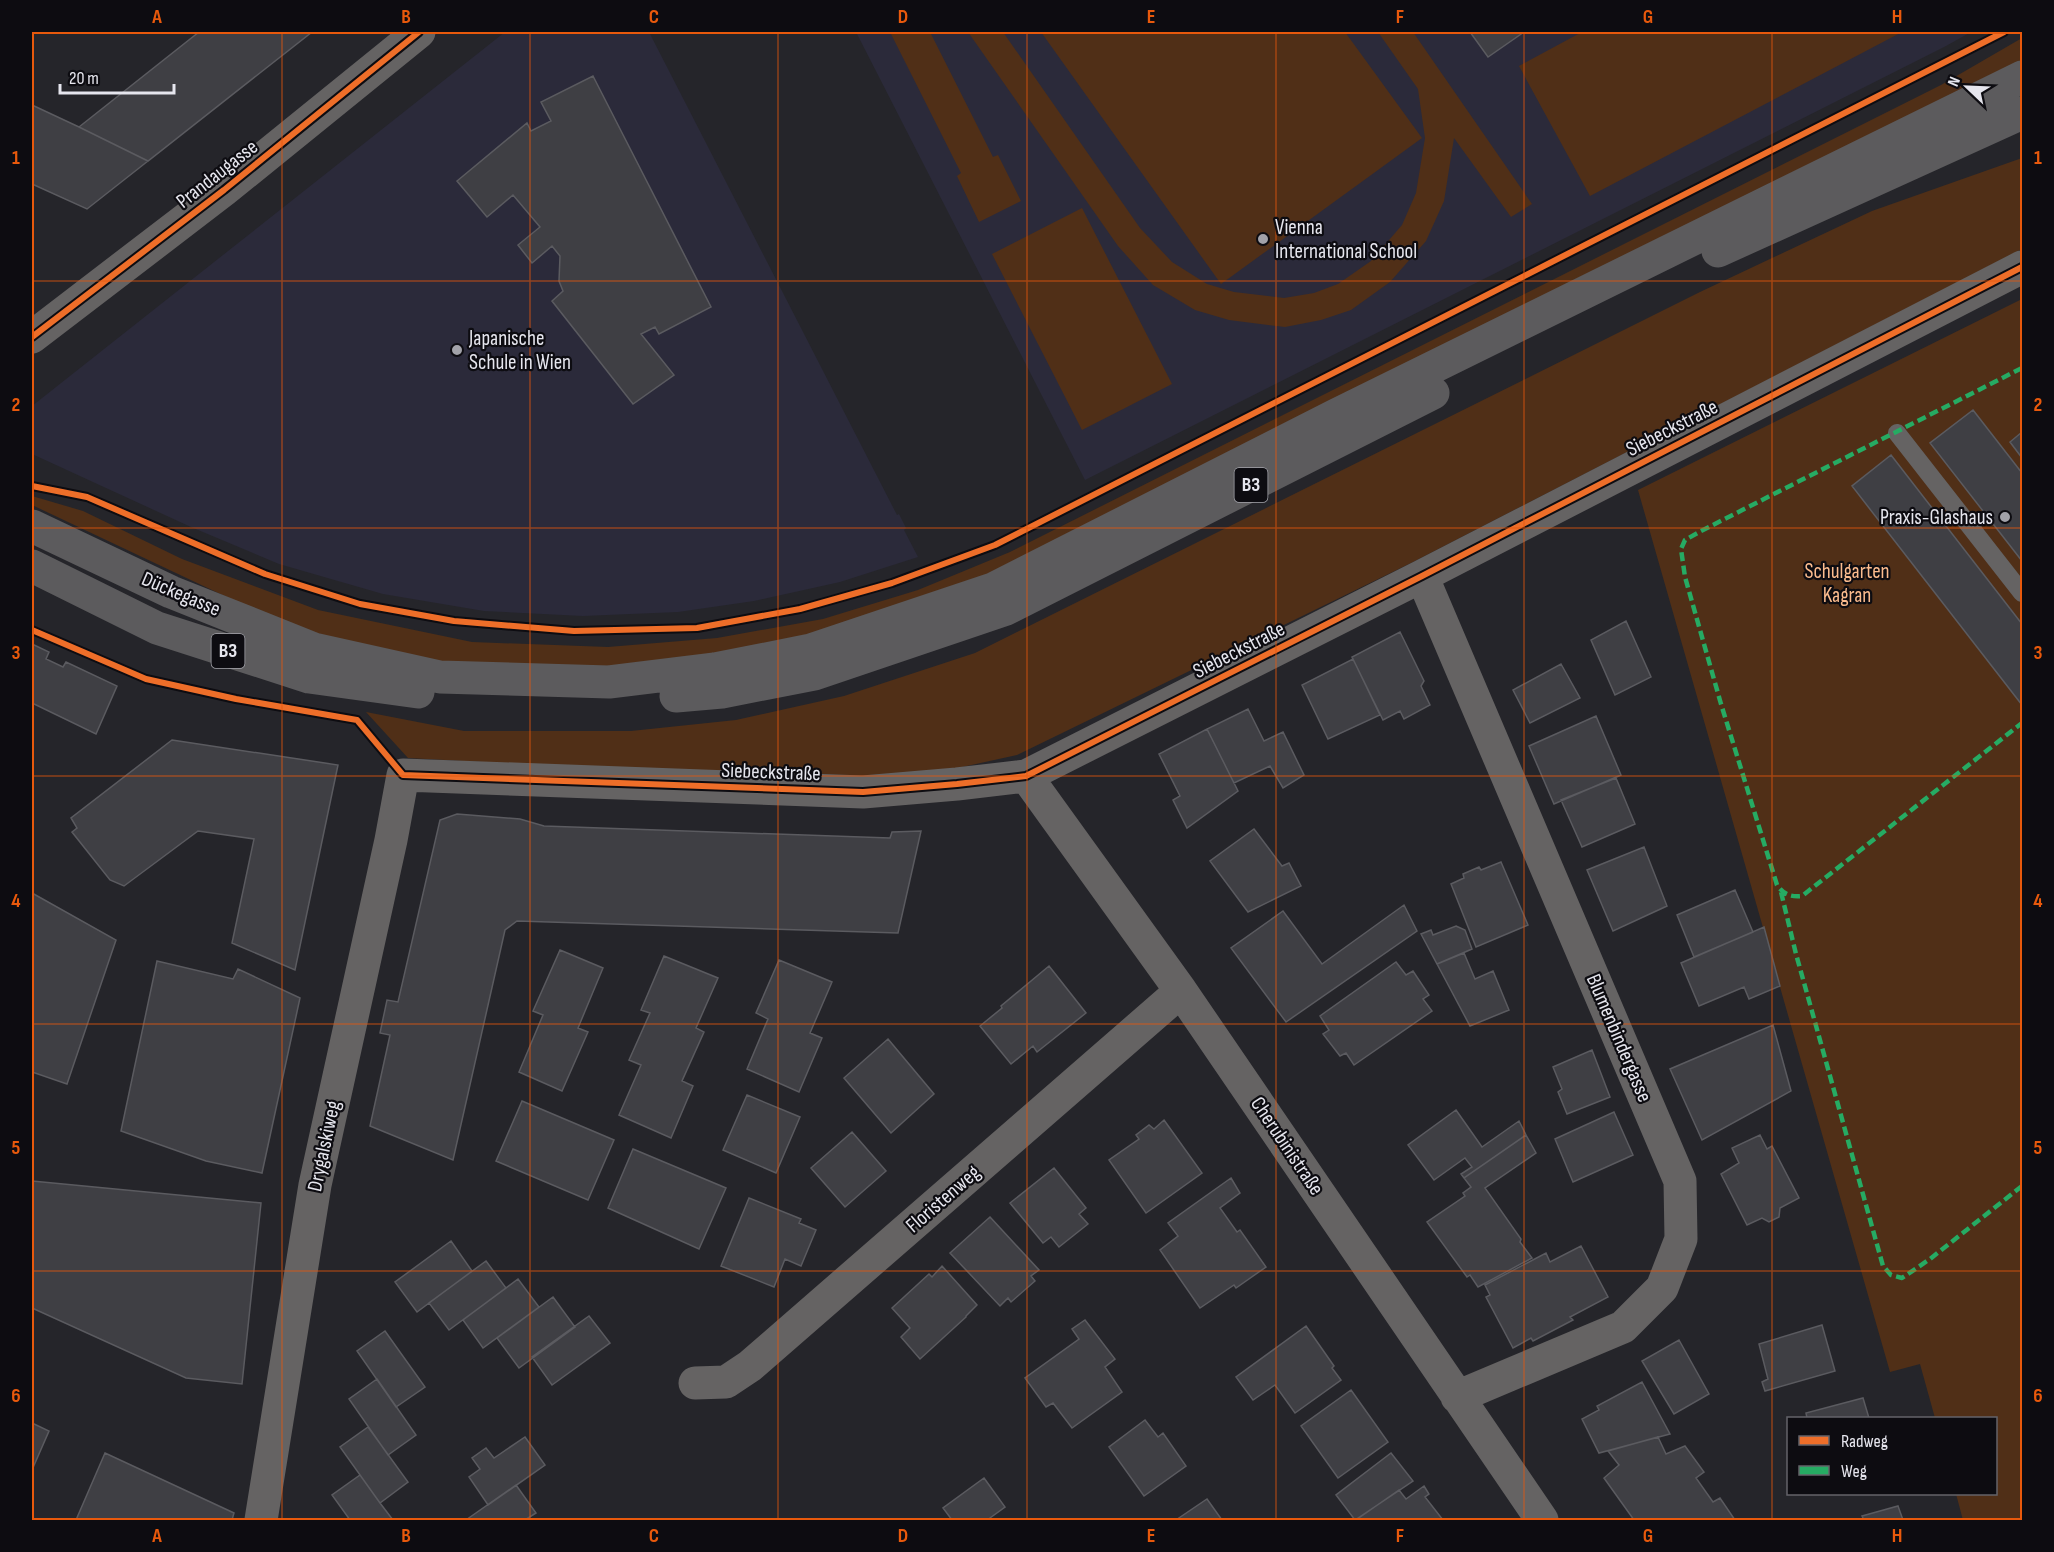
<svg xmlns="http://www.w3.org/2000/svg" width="2054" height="1552" font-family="'Sofia Sans Condensed',sans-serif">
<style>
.built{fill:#2b2a3a}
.green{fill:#502f17}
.building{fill:#3f3f44;stroke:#5b5b60;stroke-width:1.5}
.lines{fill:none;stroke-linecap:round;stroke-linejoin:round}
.service{stroke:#656363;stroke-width:18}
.minor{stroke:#656363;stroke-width:33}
.primary{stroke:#5c5b5d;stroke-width:33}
.quiet{stroke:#26ab63;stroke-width:4.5;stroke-dasharray:9 4.5;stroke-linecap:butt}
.cycleway-casing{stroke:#0d0c11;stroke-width:10}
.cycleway{stroke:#ee6e29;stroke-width:6}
.grid{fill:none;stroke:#e8590c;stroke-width:1.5;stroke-opacity:0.55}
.poi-dot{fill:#a2a2a9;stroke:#0d0c11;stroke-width:2}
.labels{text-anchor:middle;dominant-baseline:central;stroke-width:4.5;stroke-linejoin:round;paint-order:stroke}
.shield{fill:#0d0c11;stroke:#a5a5ac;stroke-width:1.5}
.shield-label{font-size:20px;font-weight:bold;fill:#e6e6ee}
.street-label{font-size:21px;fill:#e6e6ee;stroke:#0d0c11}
.poi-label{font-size:21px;fill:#e6e6ee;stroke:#0d0c11;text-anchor:start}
.park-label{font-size:21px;fill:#fcbc8e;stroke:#0d0c11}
.neatline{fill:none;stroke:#e8590c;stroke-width:2}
.grid-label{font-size:20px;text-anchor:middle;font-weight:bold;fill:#e8590c}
</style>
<rect width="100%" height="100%" fill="#25252a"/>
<!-- built -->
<path class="built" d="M505 32H649L897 515 899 514 906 528 904 530 918 557 840 582 754 601 678 612 583 616 484 611 383 594 279 564 191 527 32 454V406Z
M856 32H1971L1946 46 1085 480Z"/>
<!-- green -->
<path class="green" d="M890 32H930L993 157 998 155 1021 201 979 222 957 176 961 173Z
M968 32H1003L1140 228 1172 262 1207 284 1234 292 1284 298 1314 293 1338 284 1371 261 1402 225 1416 193 1425 138 1418 89 1378 32H1413L1532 204 1511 217 1454 138 1444 201 1426 241 1390 282 1351 310 1321 320 1285 327 1229 320 1195 310 1153 285 1118 246Z
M1041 32H1345L1422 138 1221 284Z
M1582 32H1902L1590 196 1519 66Z
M2022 38V61L984 580 866 625 631 669 515 670 402 658 327 639 231 599 32 505V496L83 511 182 559 318 610 472 642 608 647 717 638 823 619 918 590 1010 552 1941 85Z
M2022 158V249L1413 562 1017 755 953 769 867 778 648 771 408 758 366 712 464 731H631L736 720 844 696 975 653 1700 292 1872 211Z
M1082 208 1172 384 1082 430 992 254Z
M2022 299V1520H1963L1956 1494H1996V1418H1935L1920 1364 1890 1372 1638 490Z"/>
<!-- building -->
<path class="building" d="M199 32H312L148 161 79 127Z
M1470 32H1524L1488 57Z
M593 76 711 307 659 334 655 327 641 334 674 375 633 404 552 301 563 291 559 281 560 256 552 246 532 263 518 245 540 227 513 195 487 217 457 181 527 123 531 131 551 121 541 102Z
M32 105 79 127 148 161 87 209 32 184Z
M1973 410 2022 473V561L1930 443Z
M2022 432V458L2010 442Z
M1891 455 2022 624V705L1852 486Z
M1626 621 1651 677 1615 695 1591 640Z
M1400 632 1424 681 1421 686 1430 705 1404 719 1400 711 1383 720 1352 657Z
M32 644 49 652 46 659 63 667 66 662 117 686 96 734 32 703Z
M1353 659 1380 715 1328 739 1302 685Z
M1561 664 1580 698 1530 723 1513 690Z
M1248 709 1264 741 1283 732 1304 775 1283 788 1270 766 1234 783 1207 729Z
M1596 716 1621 775 1554 804 1529 746Z
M1207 729 1238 791 1187 828 1173 800 1180 796 1159 754Z
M172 740 338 765 295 970 232 943 254 839 198 831 124 886 110 880 72 832 77 828 71 818Z
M1616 778 1635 824 1582 847 1561 800Z
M457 814 520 819 544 826 890 838 892 832 921 831 898 933 517 921 505 930 453 1160 370 1126 390 1035 380 1033 387 1000 398 1002 440 820Z
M1254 829 1282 866 1289 863 1301 886 1248 912 1210 861Z
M1644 847 1667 906 1613 931 1587 870Z
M1501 862 1528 925 1476 947 1451 884 1464 878 1463 874 1479 867 1481 870Z
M1735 890 1753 932 1694 957 1677 915Z
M32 893 116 940 67 1084 32 1072Z
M1404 905 1417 931 1286 1022 1231 948 1283 911 1322 964Z
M1456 926 1465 930 1472 949 1437 964 1421 934 1431 930 1433 935Z
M1764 927 1780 986 1749 999 1744 987 1699 1006 1681 963Z
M560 950 603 968 578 1028 588 1032 562 1091 519 1072 543 1015 533 1011Z
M1464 953 1475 979 1493 971 1509 1010 1470 1026 1437 964Z
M664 956 718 978 696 1028 704 1032 682 1081 693 1086 671 1138 619 1115 641 1065 629 1060 650 1013 641 1010Z
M779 960 832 982 810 1033 822 1038 799 1092 747 1069 768 1019 756 1013Z
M157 961 233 979 238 969 300 998 262 1173 206 1161 121 1131Z
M1396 962 1406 975 1413 971 1429 995 1423 999 1432 1011 1354 1065 1346 1053 1340 1056 1323 1034 1329 1030 1320 1016Z
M1049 966 1086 1013 1037 1052 1033 1046 1011 1064 980 1026 1002 1008 1001 1006Z
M1773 1025 1791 1091 1702 1140 1670 1069Z
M888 1039 934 1094 891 1133 844 1078Z
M1592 1050 1610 1097 1567 1114 1558 1092 1562 1089 1553 1067Z
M747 1095 800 1117 776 1173 723 1150Z
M522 1101 614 1140 588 1200 496 1161Z
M1456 1110 1482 1147 1519 1121 1526 1135 1464 1178 1461 1174 1472 1167 1465 1158 1434 1180 1408 1145Z
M1614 1112 1633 1155 1573 1182 1555 1139Z
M1164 1120 1202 1173 1146 1213 1109 1160 1139 1139 1136 1135 1149 1125 1154 1129Z
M852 1132 886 1171 845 1207 811 1168Z
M1526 1135 1536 1153 1485 1188 1521 1239 1520 1242 1532 1258 1478 1287 1470 1275 1467 1277 1427 1222 1465 1196 1463 1193 1471 1187 1464 1178Z
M1760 1135 1767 1149 1772 1146 1799 1198 1780 1208 1779 1217 1769 1222 1762 1218 1747 1225 1721 1174 1739 1163 1732 1148Z
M633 1149 726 1188 699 1249 608 1208Z
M1054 1168 1086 1208 1079 1214 1088 1224 1059 1247 1051 1237 1043 1243 1010 1203Z
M1231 1178 1240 1193 1220 1208 1237 1232 1240 1230 1266 1267 1236 1288 1234 1285 1200 1308 1160 1250 1178 1236 1168 1223Z
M32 1181 261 1203 242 1384 186 1378 32 1308Z
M749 1198 801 1219 799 1223 816 1230 801 1266 785 1259 774 1287 721 1266Z
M990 1217 1039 1270 1031 1276 1035 1281 1011 1302 1008 1298 1000 1306 950 1253Z
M451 1241 472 1271 417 1312 395 1282Z
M1581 1246 1608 1297 1570 1317 1573 1320 1533 1341 1531 1338 1513 1348 1486 1297 1490 1295 1485 1285 1546 1253 1550 1262Z
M486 1261 506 1288 449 1330 429 1303Z
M942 1266 977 1305 966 1316V1317L920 1359 901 1337 910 1328 892 1308 929 1274 932 1277Z
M518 1279 539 1307 483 1348 463 1320Z
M553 1297 575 1327 519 1368 497 1338Z
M589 1316 610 1343 552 1385 532 1357Z
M1085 1320 1115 1359 1105 1367 1122 1392 1072 1428 1053 1403 1046 1407 1025 1378 1079 1339 1072 1329Z
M1822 1325 1835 1371 1765 1391 1762 1382 1768 1379 1759 1344Z
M1306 1326 1334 1366 1332 1368 1341 1380 1295 1413 1275 1385 1253 1400 1236 1377Z
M385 1331 425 1387 396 1407 357 1351Z
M1679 1340 1709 1394 1674 1414 1642 1361Z
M377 1379 416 1435 388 1455 349 1399Z
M1642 1382 1670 1434 1599 1453 1582 1419 1599 1410 1597 1406Z
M1351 1390 1388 1442 1338 1478 1301 1426Z
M1863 1398 1869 1418H1807L1806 1413Z
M1145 1420 1158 1437 1163 1433 1186 1466 1144 1496 1109 1447Z
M32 1423 49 1431 32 1470Z
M368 1427 408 1482 380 1503 340 1447Z
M525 1437 545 1465 488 1505 469 1477 480 1469 472 1458 486 1448 494 1458Z
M1658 1437 1666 1454 1685 1446 1704 1472 1696 1478 1713 1502 1720 1498 1735 1520H1634L1604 1478 1619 1465 1608 1451Z
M105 1453 234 1513 232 1520H76Z
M1391 1453 1413 1481 1355 1520 1336 1495Z
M360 1475 380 1503 393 1520H350L332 1495Z
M984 1478 1005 1507 990 1518 992 1520H952L943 1508Z
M516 1485 536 1513 525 1520H466Z
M1424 1486 1429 1494 1425 1497 1443 1520H1356L1399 1490 1406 1499Z
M1207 1499 1222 1520H1176Z
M1898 1506 1903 1520H1864L1862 1516Z"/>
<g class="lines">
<!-- service -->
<path class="service" d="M1897 433 2022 593"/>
<!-- minor -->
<path class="minor" d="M32 337 224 190 419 32
M1422 576 1680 1181 1681 1239 1662 1288 1623 1327 1457 1397
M1026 776 1181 991 1542 1520
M695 1383 726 1382 750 1366 1181 991
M261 1520 315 1185 391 840 403 775 863 792 957 784 1026 776 1422 576 2022 267"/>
<!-- primary -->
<path class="primary" d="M1718 251 2022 113
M32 526 171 592 314 649 440 677 609 682 715 669 811 650 993 589 1336 415 2022 77
M32 566 157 628 309 677 418 692
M676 696 722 692 814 674 1006 609 1433 393"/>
<!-- quiet -->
<path class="quiet" d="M2022 368 1701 531 1685 540 1681 549 1685 577 1721 704 1777 885C1784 895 1791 897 1802 896L2022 723
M1781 892 1796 954 1883 1266 1891 1275 1902 1278 1930 1259 2022 1186"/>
<defs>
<path id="cycleway" d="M32 337 224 190 419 32
M32 486 87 497 265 574 360 604 454 621 574 631 697 628 800 609 892 583 995 545 2004 32
M32 630 146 679 236 699 357 720 403 775 863 792 957 784 1026 776 1422 576 2022 267"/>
</defs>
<!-- cycleway casing -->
<use href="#cycleway" class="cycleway-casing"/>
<!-- cycleway -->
<use href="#cycleway" class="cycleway"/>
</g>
<!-- grid -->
<path class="grid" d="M282 32V1520M530 32V1520M778 32V1520M1027 32V1520M1276 32V1520M1524 32V1520M1772 32V1520M32 281H2022M32 528H2022M32 776H2022M32 1024H2022M32 1271H2022"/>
<!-- markers -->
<g class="poi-dot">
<circle cx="1263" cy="239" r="6"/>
<circle cx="457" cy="350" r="6"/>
<circle cx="2005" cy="517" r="6"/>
</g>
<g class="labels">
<!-- shield labels -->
<g class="shield">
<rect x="1234.5" y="468" width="33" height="34" rx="4.5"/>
<rect x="211.5" y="634" width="33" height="34" rx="4.5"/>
</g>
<g class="shield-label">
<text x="1251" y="485">B3</text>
<text x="228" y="651">B3</text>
</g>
<!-- street labels -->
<g class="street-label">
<text transform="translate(217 174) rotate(-38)">Prandaugasse</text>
<text transform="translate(1672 428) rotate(-27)">Siebeckstraße</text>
<text transform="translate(181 594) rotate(23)">Dückegasse</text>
<text transform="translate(1239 650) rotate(-27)">Siebeckstraße</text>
<text transform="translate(771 772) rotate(2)">Siebeckstraße</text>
<text transform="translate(1619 1038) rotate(67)">Blumenbindergasse</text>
<text transform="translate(324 1146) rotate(-78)">Drygalskiweg</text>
<text transform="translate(1287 1146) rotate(56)">Cherubinistraße</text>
<text transform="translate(943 1199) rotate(-41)">Floristenweg</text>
</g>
<!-- poi labels -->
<g class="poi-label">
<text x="1275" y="227">Vienna<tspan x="1275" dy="24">International School</tspan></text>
<text x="469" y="338">Japanische<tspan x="469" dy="24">Schule in Wien</tspan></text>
<text x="1993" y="517" text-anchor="end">Praxis-Glashaus</text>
</g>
<!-- park labels -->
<g class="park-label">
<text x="1847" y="571">Schulgarten<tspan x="1847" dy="24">Kagran</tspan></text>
</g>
</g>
<!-- border -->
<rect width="2054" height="1552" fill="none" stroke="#0d0c11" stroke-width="66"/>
<!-- legend -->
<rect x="1787" y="1417" width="210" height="78" fill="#0d0c11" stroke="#646369" stroke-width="1.5"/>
<rect x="1799" y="1436" width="30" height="9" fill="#ee6e29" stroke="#646369" stroke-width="1.5"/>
<text x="1841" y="1447" font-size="18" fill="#e6e6ee">Radweg</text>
<rect x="1799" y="1466" width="30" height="9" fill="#26ab63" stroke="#646369" stroke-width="1.5"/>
<text x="1841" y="1477" font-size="18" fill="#e6e6ee">Weg</text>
<!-- north arrow -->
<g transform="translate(1967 87) rotate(293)" stroke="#0d0c11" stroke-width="4.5" paint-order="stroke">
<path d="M0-4.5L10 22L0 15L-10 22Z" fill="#e6e6ee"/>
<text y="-9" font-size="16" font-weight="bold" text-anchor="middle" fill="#e6e6ee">N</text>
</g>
<!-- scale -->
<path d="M60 84v9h114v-9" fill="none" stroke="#e6e6ee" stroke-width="3"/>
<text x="69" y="84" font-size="18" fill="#e6e6ee" stroke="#0d0c11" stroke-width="4.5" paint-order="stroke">20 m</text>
<rect x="33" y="33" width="1988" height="1486" class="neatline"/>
<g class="grid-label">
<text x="157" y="23">A</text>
<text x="406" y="23">B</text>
<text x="654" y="23">C</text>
<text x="903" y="23">D</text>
<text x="1151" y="23">E</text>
<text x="1400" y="23">F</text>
<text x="1648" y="23">G</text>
<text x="1897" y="23">H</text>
<text x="16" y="164">1</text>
<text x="2038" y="164">1</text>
<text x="16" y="411">2</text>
<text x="2038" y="411">2</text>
<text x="16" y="659">3</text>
<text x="2038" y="659">3</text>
<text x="16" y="907">4</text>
<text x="2038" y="907">4</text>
<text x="16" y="1154">5</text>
<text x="2038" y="1154">5</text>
<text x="16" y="1402">6</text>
<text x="2038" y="1402">6</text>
<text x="157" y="1542">A</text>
<text x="406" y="1542">B</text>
<text x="654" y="1542">C</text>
<text x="903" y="1542">D</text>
<text x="1151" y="1542">E</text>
<text x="1400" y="1542">F</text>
<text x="1648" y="1542">G</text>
<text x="1897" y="1542">H</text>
</g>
</svg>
